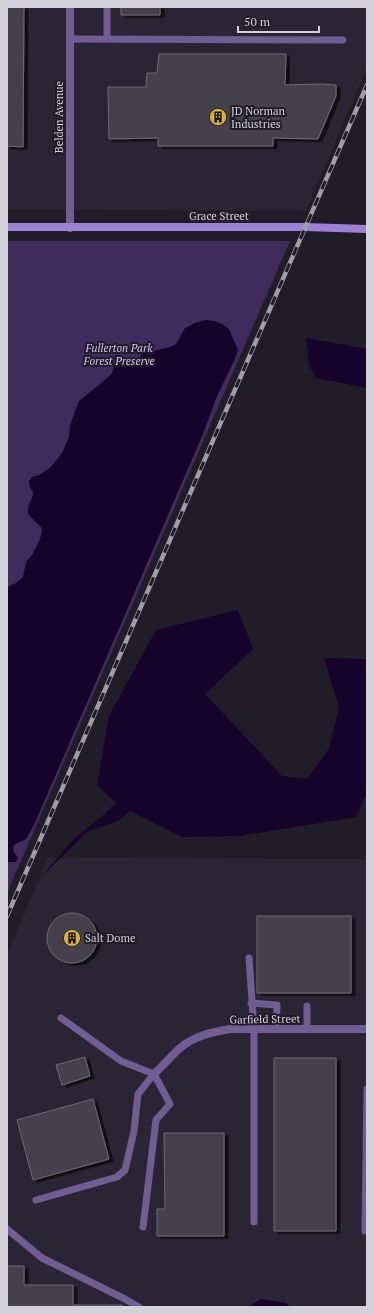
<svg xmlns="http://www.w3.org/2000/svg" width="374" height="1314" font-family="'PT Serif',serif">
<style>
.built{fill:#2a2535}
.green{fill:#3f2c5d}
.water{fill:#15032b}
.building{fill:#443f4d;stroke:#6e6a78;filter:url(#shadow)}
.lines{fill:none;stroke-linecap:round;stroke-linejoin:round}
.lane{stroke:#705d93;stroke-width:7}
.street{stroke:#705d93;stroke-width:8}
.secondary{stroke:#9f80d7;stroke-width:8}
.rail-casing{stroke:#a09da6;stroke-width:4.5}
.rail{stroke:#201c28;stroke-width:3;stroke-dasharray:9;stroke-linecap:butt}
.labels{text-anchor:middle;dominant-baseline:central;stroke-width:4;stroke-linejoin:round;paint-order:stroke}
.poi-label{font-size:11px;fill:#d3d1d9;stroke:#201c28;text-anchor:start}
.street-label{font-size:11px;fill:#d3d1d9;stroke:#201c28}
.park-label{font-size:11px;font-style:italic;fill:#d1c3f0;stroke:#201c28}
</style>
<defs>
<filter id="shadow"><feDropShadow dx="4" dy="2.5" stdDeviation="0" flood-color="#0009"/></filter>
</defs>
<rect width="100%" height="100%" fill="#201c28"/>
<!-- built -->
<path class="built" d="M7 7H367V68L306 211 7 210Z
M48 858 367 859V1307H7V954Z"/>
<!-- green -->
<path class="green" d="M7 241H290L7 893Z"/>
<!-- water -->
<path class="water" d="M206 320 214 321 222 324 229 329 238 350 234 361 217 396 203 434 34 825 26 839 14 845 13 851 18 858 16 862H7V587L16 583 23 577 26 562 32 555 40 539 42 530 41 527 28 514C27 502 33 501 33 492L30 488 29 481 32 477 39 475 50 468 62 453 69 437 70 425 79 401 105 380 112 373 114 367 117 364H123L128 367 135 365 139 361 141 354 170 347 176 344 185 328 195 323Z
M306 338 367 349V388L316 378 309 365Z
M238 610 253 649 205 694 282 776 307 779 329 749 339 707 324 658 367 659V793L356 817 240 836 182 837 130 811 120 820 87 832 39 879 75 838 101 817 116 803 97 785 109 716 156 630Z
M261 1299 286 1303 291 1307H248Z"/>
<!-- building -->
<path class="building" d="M7 7H24L23 147 7 146Z
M121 7H160V15H121Z
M159 54H286L285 85 320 84 336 85V96L318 139 273 138V146H158V138L109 139 108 87H146L147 73H157Z
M47 938a25 25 0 1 1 50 0a25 25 0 1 1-50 0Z
M257 916H351V993H257Z
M85 1057 90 1076 62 1085 56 1065Z
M274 1058H336V1231H274Z
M93 1099 109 1159 33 1180 17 1120Z
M164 1133H224V1236H157V1209H165Z
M7 1266H24V1285H73V1305H122V1307H7Z"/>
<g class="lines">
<!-- lane -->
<path class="lane" d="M70 39 343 40
M107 39V7
M249 958 254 1029V1222
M251 1003 277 1005 276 1029
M61 1018 121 1061 154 1074 170 1104 156 1120 143 1227
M307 1029V1006
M36 1200 117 1177 125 1170 134 1131 138 1094 154 1074
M7 1229 42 1258 125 1299 139 1307
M365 1231 367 1089"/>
<!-- street -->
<path class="street" d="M70 228V7
M154 1074C163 1066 171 1056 180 1048 194 1036 212 1032 230 1029H367"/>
<!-- secondary -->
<path class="secondary" d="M7 227H305L367 229"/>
<defs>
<path id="rail" d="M7 916 367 85"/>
</defs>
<!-- rail casing -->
<use href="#rail" class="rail-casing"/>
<!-- rail -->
<use href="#rail" class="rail"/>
</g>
<!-- icons -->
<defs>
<symbol id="building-disc" viewBox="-11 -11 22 22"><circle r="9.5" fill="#dcb233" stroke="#201c28"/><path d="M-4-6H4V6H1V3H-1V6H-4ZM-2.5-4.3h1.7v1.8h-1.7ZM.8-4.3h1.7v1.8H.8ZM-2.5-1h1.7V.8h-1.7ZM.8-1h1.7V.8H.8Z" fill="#111"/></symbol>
</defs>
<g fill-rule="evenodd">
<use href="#building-disc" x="208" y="107" width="20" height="20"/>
<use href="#building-disc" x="62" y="928" width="20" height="20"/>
</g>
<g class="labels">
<!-- poi labels -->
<g class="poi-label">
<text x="231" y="111">JD Norman<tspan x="231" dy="13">Industries</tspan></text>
<text x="85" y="938">Salt Dome</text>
</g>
<!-- street labels -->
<g class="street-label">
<text transform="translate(59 117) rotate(-90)">Belden Avenue</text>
<text x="219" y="216">Grace Street</text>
<text transform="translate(265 1019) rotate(-1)">Garfield Street</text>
</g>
<!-- park labels -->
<g class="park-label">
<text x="119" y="348">Fullerton Park<tspan x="119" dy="13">Forest Preserve</tspan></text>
</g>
</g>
<!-- border -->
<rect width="374" height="1314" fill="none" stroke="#d3d1d9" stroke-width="16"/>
<!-- scale -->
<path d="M238 26v6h81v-6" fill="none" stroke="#d3d1d9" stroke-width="2"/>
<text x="244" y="26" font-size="12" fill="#d3d1d9" stroke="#201c28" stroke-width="3" paint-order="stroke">50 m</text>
</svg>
